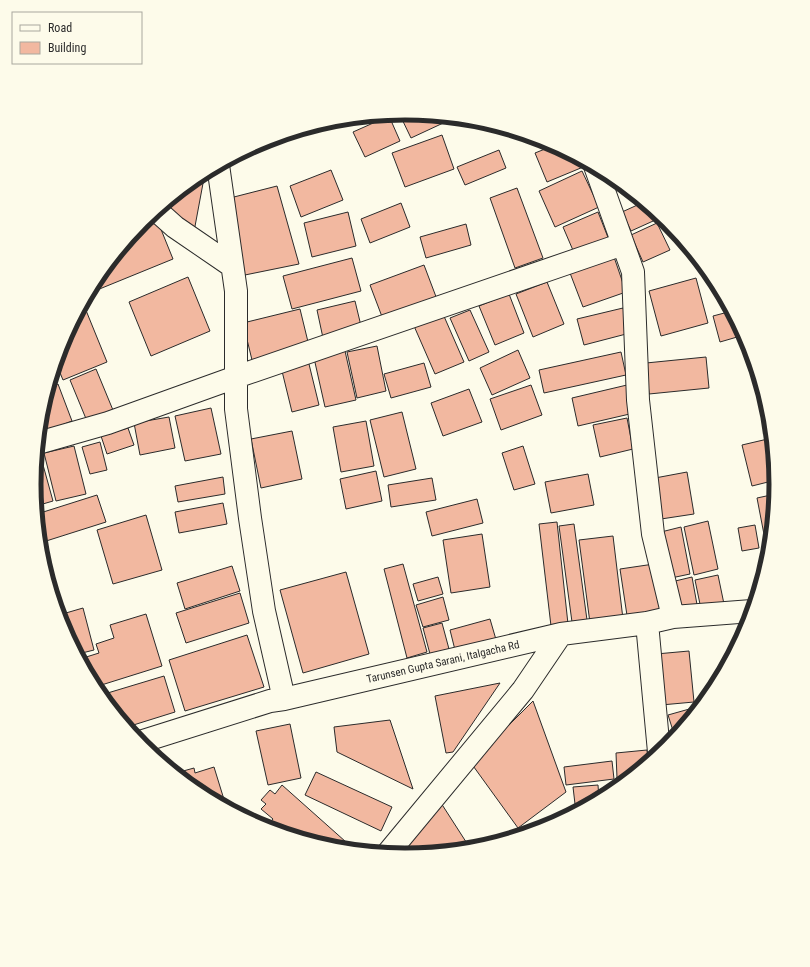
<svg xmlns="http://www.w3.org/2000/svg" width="810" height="967" font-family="'Roboto Condensed',sans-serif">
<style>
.building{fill:#f2b8a0;stroke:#2b2b2b}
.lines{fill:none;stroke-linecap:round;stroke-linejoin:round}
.minor-casing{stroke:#2b2b2b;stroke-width:24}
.minor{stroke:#fdfbea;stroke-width:22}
.labels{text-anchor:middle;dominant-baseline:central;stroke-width:3;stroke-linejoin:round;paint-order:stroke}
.street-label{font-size:11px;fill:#2b2b2b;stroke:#fdfbea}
.rim{fill:none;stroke:#2b2b2b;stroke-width:5}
</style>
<rect width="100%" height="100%" fill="#fdfbea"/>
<!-- building -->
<path class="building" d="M399 113H405L454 118 411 138Z
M389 116 400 141 365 157 353 132Z
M349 118 334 124 332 120H333Z
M492 124 502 127 496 130Z
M290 133 291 137 241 155 240 153 263 141Z
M442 135 454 169 405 187 392 153Z
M555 145 587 162 588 165 547 182 535 153Z
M499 150 506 168 465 185 457 167Z
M331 170 343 200 301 217 290 186Z
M582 171 599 207 555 227 539 191Z
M204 178 193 237 164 204 193 180Z
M277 186 299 264 240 276 230 198Z
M517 188 543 258 515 268 490 198Z
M644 202 662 217 631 231 622 212Z
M401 203 410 227 370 243 361 219Z
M348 212 356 246 312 257 304 223Z
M598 212 609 240 575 255 563 227Z
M158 222 173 259 97 290 94 282 97 277 135 231Z
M657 223 670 250 643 262 631 235Z
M466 224 471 245 426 258 420 237Z
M614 257 626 292 583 307 570 273Z
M352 258 361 291 292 309 283 276Z
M424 265 438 302 384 322 370 285Z
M188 277 210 331 151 356 129 302Z
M696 278 708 323 661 336 649 291Z
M547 282 564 324 533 337 516 294Z
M509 294 524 333 495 345 479 306Z
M355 301 362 330 323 338 317 310Z
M83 303 107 362 63 380 56 363 62 341Z
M623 308 630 333 584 345 577 319Z
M300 309 309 346 252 360 243 323Z
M470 310 489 352 469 361 450 318Z
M732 311 744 335 720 342 713 316Z
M443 314 464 362 435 374 414 326Z
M377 346 386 391 357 398 347 352Z
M518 350 530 378 492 395 480 368Z
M345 351 356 400 325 407 314 358Z
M621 352 626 375 544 393 539 370Z
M706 357 709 388 649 394 646 363Z
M308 360 319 405 292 412 281 367Z
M424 363 431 387 391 398 384 374Z
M96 369 115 415 89 426 70 380Z
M58 384 72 421 39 434 41 411 48 388Z
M531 385 542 415 501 430 490 399Z
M627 385 634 413 578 426 572 398Z
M469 389 482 422 443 436 431 403Z
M211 408 221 454 185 461 175 416Z
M402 412 416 469 384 477 370 420Z
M169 417 175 448 140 455 134 423Z
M627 418 633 449 600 457 593 425Z
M366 421 374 466 341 472 333 427Z
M128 428 134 445 107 454 101 436Z
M292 431 302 479 261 488 251 439Z
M772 438 776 480 752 486 742 445Z
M100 442 107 470 90 474 82 447Z
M74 446 86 494 56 501 44 453Z
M523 446 535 484 514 490 502 453Z
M40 454 53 501 36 506 34 483 37 455Z
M376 471 382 501 346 509 340 479Z
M687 472 694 514 661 519 655 478Z
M588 474 594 505 551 513 545 482Z
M223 477 225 494 178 502 175 486Z
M432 478 436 500 391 507 388 485Z
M97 495 106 522 43 542 38 528 37 514Z
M771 495 774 509 769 549 767 550 757 498Z
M477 499 483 523 432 536 426 512Z
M223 503 227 524 179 533 175 512Z
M146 515 162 570 113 584 97 530Z
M708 521 718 569 694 575 684 527Z
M557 522 568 624 551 626 539 524Z
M574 524 587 620 572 622 559 526Z
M755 525 759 548 742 551 738 528Z
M681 527 690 574 671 578 661 532Z
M482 534 490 587 451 593 443 540Z
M613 536 623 619 590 623 579 540Z
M769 555V556L765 569 761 557Z
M403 564 427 652 407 658 384 569Z
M654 564 662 617 628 622 620 569Z
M232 566 240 591 185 609 177 583Z
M346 572 369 654 303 673 280 590Z
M718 575 724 604 701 609 695 580Z
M438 577 443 594 418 601 413 584Z
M692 577 698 610 678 614 671 582Z
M240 593 249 623 186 643 176 613Z
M443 597 449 620 423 627 416 605Z
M83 608 94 650 78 654 62 625 59 615Z
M146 614 162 666 95 687 89 675 83 658 99 653 96 644 114 638 110 625Z
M490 619 497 643 456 654 450 630Z
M442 623 449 649 430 654 423 628Z
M247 635 264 687 185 711 169 660Z
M689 651 694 702 661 705 656 654Z
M164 676 175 712 127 727 101 695Z
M500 683 453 752 446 753 435 696Z
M533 701 566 792 518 828 471 763Z
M700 706 675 737 668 715Z
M390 720 413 789 337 752 334 727Z
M290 724 301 778 268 785 256 731Z
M647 750 648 762 629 778H617L616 753Z
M612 761 614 779 566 785 564 767Z
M214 767 226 806 199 792 176 773 194 768 195 773Z
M316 772 392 807 381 831 305 795Z
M282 785 355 850 332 847 263 826 257 823 259 821 266 827 273 819 261 809 266 804 261 800 270 790 275 794Z
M598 785 599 799 593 802 575 804 573 787Z
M441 803 470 848 414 854 405 847Z
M574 809H578L547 826 541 828V821Z"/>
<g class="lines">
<defs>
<path id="minor" d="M218 165 236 291V409L250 518 264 611 284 699
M595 166 633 272 638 400 653 534 673 617
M156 210 175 227 232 266
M38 443 108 423 236 377 623 244
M647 623 659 752
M140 742 270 701 284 699 561 634 647 623 673 617 752 611
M388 853 523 690 561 634"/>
</defs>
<!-- minor casing -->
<use href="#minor" class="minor-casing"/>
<!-- minor -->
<use href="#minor" class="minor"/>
</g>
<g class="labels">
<!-- street labels -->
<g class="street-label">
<text transform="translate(443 662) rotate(-13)">Tarunsen Gupta Sarani, Italgacha Rd</text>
</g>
</g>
<!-- crop -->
<path d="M0 0H810V967H0ZM41 484a364 364 0 1 1 728 0a364 364 0 1 1-728 0Z" fill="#fdfbea" fill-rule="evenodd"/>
<path class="rim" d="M41 484a364 364 0 1 1 728 0a364 364 0 1 1-728 0Z"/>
<!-- legend -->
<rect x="12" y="12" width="130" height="52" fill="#fdfbea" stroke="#a9a89e"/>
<rect x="20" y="25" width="20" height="6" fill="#fdfbea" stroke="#a9a89e"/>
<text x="48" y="32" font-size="12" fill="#2b2b2b">Road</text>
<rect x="20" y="42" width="20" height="12" fill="#f2b8a0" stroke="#a9a89e"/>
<text x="48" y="52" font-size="12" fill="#2b2b2b">Building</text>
</svg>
